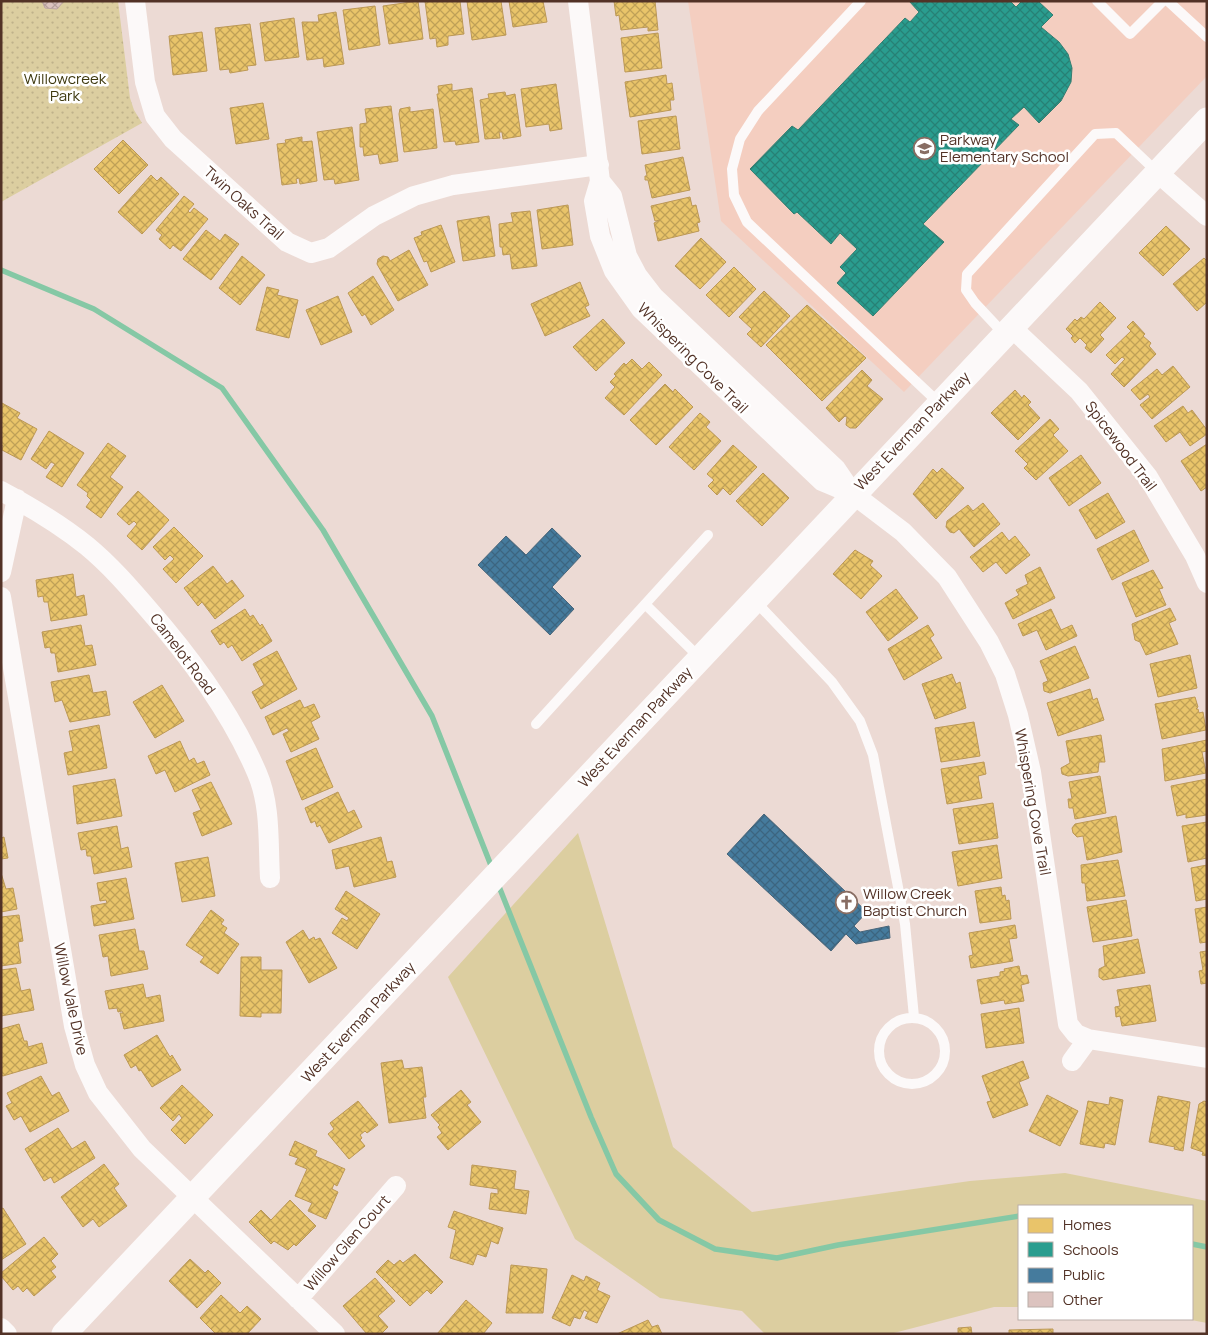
<svg xmlns="http://www.w3.org/2000/svg" width="1208" height="1335" font-family="Manrope,sans-serif">
<style>
.built{fill:#f4cec0}
.grass{fill:#dccea0}
.park{fill:url(#park-dots)}
.homes{fill:url(#homes-cross-hatch);stroke:#bc9856}
.schools{fill:url(#schools-cross-hatch);stroke:#367d70}
.public{fill:url(#public-cross-hatch);stroke:#496579}
.lines{fill:none;stroke-linecap:round;stroke-linejoin:round}
.stream{stroke:#85c8a5;stroke-width:5.5}
.building{fill:url(#building-cross-hatch);stroke:#bca4a1}
.service{stroke:#fcf9f9;stroke-width:10}
.minor{stroke:#fcf9f9;stroke-width:20}
.tertiary{stroke:#fcf9f9;stroke-width:25}
.labels{text-anchor:middle;dominant-baseline:central;stroke-width:5;stroke-linejoin:round;paint-order:stroke}
.park-label{font-size:15px;fill:#3e390f;stroke:#fff}
.poi-label{font-size:15px;fill:#523226;stroke:#fff;text-anchor:start}
.street-label{font-size:15px;fill:#523226;stroke:#fff}
</style>
<defs>
<pattern id="park-dots" width="8" height="8" patternUnits="userSpaceOnUse" patternTransform="scale(1.25)"><rect width="8" height="8" fill="#dccea0"/><path d="M2 2h.1M6 6h.1" fill="none" stroke="#bfb18a" stroke-width="1.8" stroke-linecap="round"/></pattern>
<pattern id="homes-cross-hatch" width="8" height="8" patternUnits="userSpaceOnUse" patternTransform="scale(1.25)"><rect width="8" height="8" fill="#e9c46a"/><path d="M0 0l8 8M0 8l8-8" fill="none" stroke="#bfa057"/></pattern>
<pattern id="schools-cross-hatch" width="8" height="8" patternUnits="userSpaceOnUse" patternTransform="scale(1.25)"><rect width="8" height="8" fill="#2a9d8f"/><path d="M0 0l8 8M0 8l8-8" fill="none" stroke="#278175"/></pattern>
<pattern id="public-cross-hatch" width="8" height="8" patternUnits="userSpaceOnUse" patternTransform="scale(1.25)"><rect width="8" height="8" fill="#457b9d"/><path d="M0 0l8 8M0 8l8-8" fill="none" stroke="#3c6580"/></pattern>
<pattern id="building-cross-hatch" width="8" height="8" patternUnits="userSpaceOnUse" patternTransform="scale(1.25)"><rect width="8" height="8" fill="#dcc3bf"/><path d="M0 0l8 8M0 8l8-8" fill="none" stroke="#b59f9b"/></pattern>
</defs>
<rect width="100%" height="100%" fill="#ecdad4"/>
<!-- built -->
<path class="built" d="M688 1H1207V76L904 392 721 221Z"/>
<!-- grass -->
<path class="grass" d="M578 833 673 1147 752 1212 970 1181 1065 1173 1207 1201V1323L1186 1319H1192V1206H1019V1307H994L890 1334H765L742 1311 660 1298 575 1239 448 977Z"/>
<!-- park -->
<path class="park" d="M1 1H118L130 98 134 110 142 123 1 202Z"/>
<!-- homes -->
<path class="homes" d="M418 1 423 39 389 44 383 6Z
M425 1H460L464 34 448 36V45L437 47 436 38 430 39Z
M467 1H501L506 35 472 40Z
M509 1H543L547 22 513 27Z
M614 1H655L658 30 648 31V27L621 30 619 15 616 16Z
M375 6 380 45 349 50 343 10Z
M336 12 344 64 324 67 323 58 307 60 302 22H319L318 15Z
M294 18 299 57 265 61 260 23Z
M250 24 256 65 247 66 248 70 230 73 229 69 220 70 215 28Z
M202 32 207 71 173 75 169 36Z
M658 33 662 68 625 72 621 38Z
M666 75 667 84 672 83 674 100H670L671 110 630 117 625 82Z
M452 84V91L472 88 479 142 456 145 455 141 444 142 437 94H439L438 86Z
M556 84 562 129 550 131 549 124 526 127 521 89Z
M505 92 506 96 515 94 521 136 503 139 502 132H499L500 138 485 139 480 100 489 98 488 94Z
M263 103 269 139 236 144 230 108Z
M391 106 398 161 380 164 378 154 364 156 363 147H360V124L367 123 365 109Z
M410 107V112L433 109 437 148 404 152 399 114 400 109Z
M676 116 680 149 642 154 638 121Z
M352 127 359 180 335 184 334 179 324 180 317 132Z
M302 137V142L312 141 317 181 300 184 299 178 296 179 297 183 282 185 277 144 286 143 285 140Z
M123 140 148 165 119 194 94 169Z
M683 157 690 190 652 198 648 180H645V176H647L645 165Z
M151 175 157 181 161 177 179 194 142 234 118 212Z
M184 196 194 204 188 211 190 213 194 208 208 219 181 251 173 245 170 249 159 239 162 235 156 230Z
M690 197 692 206 696 205 700 222 697 223 699 231 658 241 654 223 660 220 655 221 651 206Z
M568 205 573 245 542 249 537 210Z
M530 211 537 266 512 269 510 254 503 255 502 247H500L499 224 513 222 511 213Z
M489 216 495 256 463 261 457 221Z
M441 225 455 262 431 272 427 261 424 262 414 238 422 235 421 232Z
M1166 226 1190 249 1163 276 1139 253Z
M206 230 220 241 225 234 239 244 211 280 183 259Z
M701 238 726 262 700 289 675 266Z
M409 250 428 285 398 301 377 264 378 259 383 256 388 257 390 261Z
M242 256 265 275 240 305 219 288Z
M1204 258 1207 261V302L1197 311 1173 284Z
M734 267 756 289 729 317 706 295Z
M373 276 394 310 371 325 365 314 362 316 348 293Z
M580 282 589 305 585 307 590 316 545 336 531 304Z
M267 287 279 290 277 295 298 300 289 338 256 330Z
M764 291 790 316 761 347 747 334 752 329 739 317Z
M338 296 352 332 321 345 306 310Z
M1100 302 1116 318 1100 335 1104 339 1091 353 1085 348 1087 345 1080 338 1075 343 1071 338 1073 336 1066 329 1075 319 1077 321 1081 317 1084 319Z
M807 305 866 358 822 401 766 345Z
M603 319 625 343 596 371 573 347Z
M1133 321 1145 334 1143 336 1151 343 1149 346 1156 354 1124 387 1111 374 1125 359 1122 357 1115 364 1106 355 1131 331 1127 327Z
M632 359 642 369 649 362 662 375 624 415 605 398 615 387 610 382 616 376 614 374 624 363 626 365Z
M1173 366 1190 387 1152 419 1140 405 1150 397 1148 394 1140 400 1131 390 1157 369 1162 375Z
M862 370 872 380 867 386 883 399 856 428H850L846 425 847 417 845 416 839 422 826 408Z
M665 384 673 392 675 389 693 407 656 445 630 420Z
M1015 390 1022 398 1024 395 1031 402 1028 405 1040 418 1018 440 991 413Z
M2 403 20 413 17 418 37 429 21 460 2 450 3 446 1 445Z
M1183 406 1188 413 1192 410 1207 430V434L1190 446 1180 432 1166 442 1154 426Z
M700 413 710 422 706 427 721 441 694 470 669 447Z
M1050 419 1059 429 1053 435 1068 451 1036 480 1024 468 1028 464 1015 451Z
M49 431 84 453 62 487 46 477 55 464 51 462 46 469 31 459Z
M108 443 126 456 110 477 123 487 101 518 86 507 91 500 87 496 88 493 77 485Z
M1207 444V487L1201 491 1181 461Z
M733 445 757 467 730 495 723 488 717 495 708 486 714 480 707 474Z
M1081 455 1101 483 1069 506 1049 478Z
M942 468 964 488 936 519 913 494 933 469 937 473Z
M763 473 789 498 762 526 736 501Z
M138 491 169 520 142 550 127 536 137 524 134 521 129 525 117 514Z
M1108 493 1125 522 1096 539 1079 510Z
M983 503 1000 524 974 547 959 529 954 533 950 532 946 527 947 521 968 505 973 511Z
M174 527 203 556 176 583 163 569 174 559 170 555 165 560 153 547Z
M1134 530 1149 561 1112 580 1097 549Z
M1002 532 1009 541 1015 536 1030 555 1006 574 996 562 983 572 970 557Z
M855 550 873 561 870 565 882 576 861 599 833 574Z
M213 566 227 584 232 580 244 596 215 619 202 602 198 606 184 588Z
M1040 567 1055 598 1013 619 1005 603 1019 595 1016 590 1028 584 1025 575Z
M1153 570 1163 588 1159 589 1166 605 1136 617 1122 583Z
M73 574 76 597 84 595 87 615 51 621 48 602H44L43 596 38 597 36 580Z
M896 589 918 618 888 641 866 612Z
M1170 608 1176 620 1169 623 1178 644 1146 655 1140 642 1135 640 1132 624Z
M245 609 250 617 253 615 260 626 262 624 272 641 242 661 232 645 228 648 224 642 220 645 211 631Z
M1051 609 1061 630 1072 625 1077 636 1046 650 1037 630 1023 636 1018 624Z
M81 625 85 646 92 645 96 665 58 672 55 653H51L50 647 45 648 42 632Z
M928 625 934 635 930 638 942 658 904 680 888 649Z
M1075 646 1089 678 1050 693 1044 691 1043 683 1048 681 1040 661Z
M277 651 297 689 261 709 252 692 264 685 253 664Z
M1190 655 1197 688 1158 697 1150 664Z
M952 674 956 684 960 682 966 708 935 719 922 684Z
M89 675 93 693 106 691 110 715 70 722 62 700 55 702 51 682Z
M162 685 184 721 155 738 133 702Z
M1090 689 1093 700 1097 698 1104 720 1058 736 1047 703Z
M1195 697 1198 707 1196 709H1198L1199 713 1203 712 1206 730 1162 739 1155 704Z
M300 700 304 708 314 704 320 717 311 722 319 739 291 752 283 734 289 731 287 728 273 735 265 717Z
M974 722 980 756 941 762 935 728Z
M99 725 107 768 68 775 64 753 73 751 69 731Z
M1101 735 1105 762H1099L1098 772 1068 776 1062 774 1061 768 1070 763 1066 741Z
M1207 740V751L1202 752 1206 773 1165 781 1162 749Z
M180 741 189 761 194 758 197 764 204 761 210 775 175 792 165 770 156 774 148 756Z
M316 748 333 787 302 800 286 761Z
M984 762 986 774 978 776 982 798 947 804 941 769Z
M1100 776 1106 813 1075 819 1073 808H1069L1068 799H1072L1069 782Z
M115 779 122 816 77 824 73 786Z
M1207 779V815L1186 818V814L1177 816 1171 786Z
M211 782 232 824 202 836 193 813 201 810 192 790Z
M338 792 348 813 354 810 362 827 329 843 320 825 317 827 315 821 311 823 305 808Z
M993 803 998 838 959 844 953 809Z
M1116 816 1122 852 1087 860 1083 836 1077 837 1073 833 1072 828 1075 824Z
M1207 822V858L1188 862 1182 826Z
M117 826 121 849 128 847 132 867 94 874 91 856H87L86 849 81 850 78 833Z
M4 837 8 858 1 859V838Z
M381 837 387 862 392 861 396 877 354 887 349 866 336 869 332 850Z
M997 845 1002 878 958 886 952 852Z
M208 857 215 896 182 902 175 863Z
M1118 860 1125 896 1087 901 1085 883H1082L1081 865Z
M1207 865V899L1196 901 1191 868Z
M1 873 6 889 13 888 17 909 1 912Z
M126 878 134 919 94 926 91 906 107 903 106 900 100 901 97 883Z
M1001 887 1002 896 1005 895 1006 901 1009 900 1011 919 980 923 975 891Z
M346 891 380 914 357 949 332 933 342 918 347 921 349 918 335 909Z
M1126 900 1132 936 1093 942 1087 907Z
M1207 907V942L1200 943 1195 909Z
M211 910 224 920 221 924 227 928 224 933 239 944 218 974 200 962 204 957 186 945Z
M19 915 23 941 18 942 21 963 1 966V917Z
M1015 925 1017 938 1009 939 1013 961 971 968 969 956 973 955 969 933Z
M135 929 139 951H144L148 969 111 976 108 956 103 957 99 935Z
M303 930 309 940 314 937 315 940 320 938 337 968 309 983 286 942Z
M1138 939 1145 973 1103 980 1099 977V969L1107 965 1105 966 1103 946Z
M1207 951V983L1201 984 1199 971 1203 970 1200 952Z
M241 957H261V970H282L281 1013H261V1017L240 1016Z
M1019 966 1021 976 1027 975 1029 983 1021 985 1024 1001 1005 1004 1004 1000 981 1004 977 980 1000 976V972L1005 971 1004 969Z
M16 968 21 991 30 989 34 1010 1 1016V970Z
M143 984 146 998 160 995 164 1021 124 1029 120 1013H123L122 1011 118 1012 117 1008 109 1009 105 991Z
M1150 985 1156 1021 1122 1026 1120 1016 1116 1017 1115 1007 1120 1006 1117 990Z
M1019 1008 1024 1043 986 1048 981 1014Z
M19 1024 24 1041H27L28 1047 42 1043 47 1063 3 1076 1 1075V1029Z
M157 1035 170 1057 172 1055 181 1070 152 1087 141 1070 139 1071 136 1065 131 1068 124 1055Z
M402 1060 404 1069 422 1067 426 1097H423L426 1118 389 1123 381 1063Z
M1023 1061 1029 1078 1019 1082 1028 1105 993 1118 987 1102 991 1101 982 1076Z
M41 1076 52 1096 59 1092 69 1111 30 1132 21 1116 14 1120 6 1106 12 1103 7 1093Z
M182 1085 213 1115 185 1144 171 1130 182 1118 179 1114 173 1121 160 1108Z
M461 1090 471 1102 467 1105 481 1122 448 1150 437 1137 442 1133 438 1127 440 1125 431 1115Z
M1047 1095 1078 1111 1060 1146 1029 1131Z
M1158 1096 1190 1102 1183 1151 1174 1149 1175 1147 1149 1142Z
M1110 1097 1123 1100 1115 1145 1105 1143 1104 1148 1080 1144 1088 1101 1109 1105Z
M358 1101 378 1125 367 1133 365 1131 360 1135 362 1138 360 1140 365 1146 349 1159 328 1134 334 1129 330 1123Z
M1204 1101 1207 1102V1156L1202 1155 1203 1152 1191 1148 1199 1104Z
M58 1128 72 1149 85 1141 95 1158 54 1183 51 1177 44 1181 25 1149Z
M295 1141 317 1151 315 1156 345 1169 337 1186 334 1184 332 1189 338 1192 326 1219 308 1211 312 1203 295 1196 307 1169 295 1164 298 1158 289 1155Z
M104 1164 119 1184 114 1188 127 1206 99 1227 93 1219 83 1227 61 1197Z
M472 1165 516 1171 514 1189 529 1191 526 1214 489 1209 491 1193 498 1194V1189L470 1185Z
M290 1200 316 1226 296 1246 294 1244 288 1250 274 1241 271 1244 249 1222 261 1210 271 1220Z
M3 1208 26 1244 1 1260V1209Z
M454 1211 503 1228 498 1244 491 1241 486 1257 477 1254 473 1265 450 1258 456 1230 448 1227Z
M44 1237 58 1254 51 1261 56 1267 51 1271 56 1277 34 1296 27 1288 23 1292 18 1286 13 1290 1 1276V1273Z
M415 1254 443 1282 431 1294 427 1290 410 1306 376 1272 388 1260 394 1265 400 1260 403 1263Z
M190 1259 205 1273 208 1270 221 1283 197 1308 169 1281Z
M511 1265 547 1269 543 1313H506Z
M572 1275 584 1281 586 1276 600 1283 597 1290 610 1296 597 1323 585 1318 588 1312 584 1310 580 1319 574 1317 570 1326 552 1318Z
M375 1278 395 1301 378 1316 388 1327 381 1334H367L343 1306Z
M221 1295 240 1313 247 1306 261 1319 247 1334H216L200 1318Z
M466 1300 492 1323 483 1334H437Z
M648 1320 652 1327 658 1325 662 1334H617Z
M971 1327 972 1334H958V1328Z
M1053 1329V1334H1009V1330Z"/>
<!-- schools -->
<path class="schools" d="M909 1H1010L1016 7 1022 1H1038L1053 15 1041 27 1059 42 1068 54 1072 68 1071 82 1061 101 1039 123 1024 107 1011 119 1019 125 923 224 944 242 873 316 837 283 846 273 840 267 857 249 840 233 831 244 797 212 794 214 750 169 792 126 798 130 905 18 910 22 919 12Z"/>
<!-- public -->
<path class="public" d="M552 528 581 556 552 587 574 609 550 635 478 565 506 536 526 555Z
M764 814 867 912 854 926 860 932 889 926 890 938 856 944 846 934 831 951 727 854Z"/>
<g class="lines">
<!-- stream -->
<path class="stream" d="M1 270 94 309 222 388 323 530 432 716 492 868
M498 884 591 1117 616 1174 659 1220 715 1249 777 1258 838 1245 1019 1216
M1192 1244 1207 1247"/>
</g>
<!-- building -->
<path class="building" d="M42 1H64L57 9 45 8Z"/>
<g class="lines">
<!-- service -->
<path class="service" d="M861 1 758 111 740 139 732 169 734 195 747 222 939 403
M1097 1 1130 34 1163 1
M1168 1 1207 37
M1004 334 975 303 966 290 967 274 1095 134 1116 133 1157 172
M755 601 832 682 860 721 873 755 905 924 914 1017
M646 605 700 658
M536 724 708 535
M879 1051a33 33 0 1 1 66 0a33 33 0 1 1-66 0Z"/>
<!-- minor -->
<path class="minor" d="M135 1 145 82 155 116 173 139 287 242 311 253 329 248 374 216 414 196 453 185 599 165
M578 1 600 181 594 201 600 236 614 271 641 309 822 481 853 494 903 532 947 577 989 642 1005 674 1018 715 1031 772 1068 1024 1076 1034 1088 1039 1207 1058
M1157 172 1207 216
M600 181 612 196 627 256 637 275 654 297 836 469 853 494
M1011 327 1079 391 1148 477 1195 556 1207 583
M1 491C31 507 61 525 87 546 110 565 129 587 148 609 191 658 231 712 257 773 271 805 268 844 270 878
M1 572 17 499
M1 597 74 1026 85 1065 98 1093 142 1149 335 1334
M1072 1061 1088 1039
M298 1299 396 1186
M1 1328 7 1334"/>
<!-- tertiary -->
<path class="tertiary" d="M64 1334 1207 120"/>
</g>
<!-- icons -->
<defs>
<symbol id="school-ring" viewBox="-11 -11 22 22"><circle r="9.5" fill="#fff" stroke="#886d63" stroke-width="1.5"/><path d="M0-5L7-2L0 1L-7-2ZM-4 1L0 2.5L4 1V4Q0 6-4 4Z" fill="#886d63"/></symbol>
<symbol id="church-ring" viewBox="-11 -11 22 22"><circle r="9.5" fill="#fff" stroke="#886d63" stroke-width="1.5"/><path d="M-1.2-6h2.4v3.5h3.3v2.4h-3.3V6h-2.4V-.1h-3.3v-2.4h3.3Z" fill="#886d63"/></symbol>
</defs>
<g fill-rule="evenodd">
<use href="#school-ring" x="912" y="136" width="25" height="25"/>
<use href="#church-ring" x="834" y="890" width="25" height="25"/>
</g>
<g class="labels">
<!-- park labels -->
<g class="park-label">
<text x="65" y="78">Willowcreek<tspan x="65" dy="17">Park</tspan></text>
</g>
<!-- poi labels -->
<g class="poi-label">
<text x="940" y="139">Parkway<tspan x="940" dy="17">Elementary School</tspan></text>
<text x="863" y="893">Willow Creek<tspan x="863" dy="17">Baptist Church</tspan></text>
</g>
<!-- street labels -->
<g class="street-label">
<text transform="translate(244 203) rotate(42)">Twin Oaks Trail</text>
<text transform="translate(693 358) rotate(45)">Whispering Cove Trail</text>
<text transform="translate(912 431) rotate(-46)">West Everman Parkway</text>
<text transform="translate(1121 446) rotate(53)">Spicewood Trail</text>
<text transform="translate(183 654) rotate(53)">Camelot Road</text>
<text transform="translate(635 727) rotate(-47)">West Everman Parkway</text>
<text transform="translate(1033 802) rotate(80)">Whispering Cove Trail</text>
<text transform="translate(71 999) rotate(78)">Willow Vale Drive</text>
<text transform="translate(358 1022) rotate(-47)">West Everman Parkway</text>
<text transform="translate(347 1243) rotate(-49)">Willow Glen Court</text>
</g>
</g>
<!-- border -->
<rect width="1208" height="1335" fill="none" stroke="#523226" stroke-width="5"/>
<!-- legend -->
<rect x="1018" y="1205" width="175" height="115" fill="#ffffff" stroke="#baada8"/>
<rect x="1028" y="1218" width="25" height="15" fill="#e9c46a" stroke="#baada8"/>
<text x="1063" y="1230" font-size="15" fill="#523226">Homes</text>
<rect x="1028" y="1242" width="25" height="15" fill="#2a9d8f" stroke="#baada8"/>
<text x="1063" y="1255" font-size="15" fill="#523226">Schools</text>
<rect x="1028" y="1268" width="25" height="15" fill="#457b9d" stroke="#baada8"/>
<text x="1063" y="1280" font-size="15" fill="#523226">Public</text>
<rect x="1028" y="1292" width="25" height="15" fill="#dcc3bf" stroke="#baada8"/>
<text x="1063" y="1305" font-size="15" fill="#523226">Other</text>
</svg>
